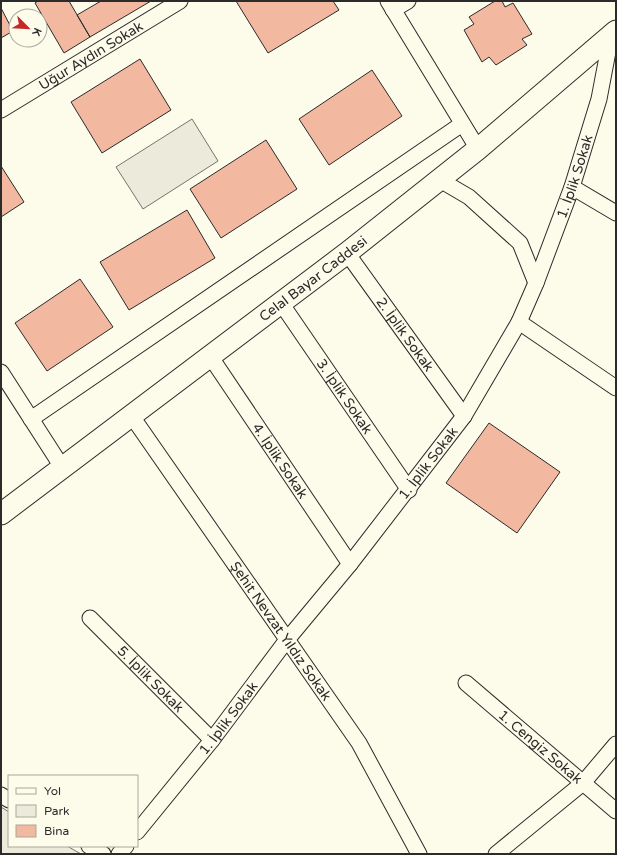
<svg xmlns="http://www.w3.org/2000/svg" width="617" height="855" font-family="'Varela Round',sans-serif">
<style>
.green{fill:#ecebdb;stroke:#74746e}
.parking{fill:#eceadb;stroke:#74746e}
.building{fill:#f2b8a0;stroke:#2b2b2b}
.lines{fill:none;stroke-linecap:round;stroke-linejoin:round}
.minor-casing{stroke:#2b2b2b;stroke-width:17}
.secondary-casing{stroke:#2b2b2b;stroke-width:23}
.minor{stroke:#fdfbea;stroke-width:15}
.secondary{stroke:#fdfbea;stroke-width:21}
.labels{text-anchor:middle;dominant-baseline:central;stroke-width:3;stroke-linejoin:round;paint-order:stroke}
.street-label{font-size:14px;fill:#2b2b2b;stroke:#fdfbea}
</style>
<rect width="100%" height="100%" fill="#fdfbea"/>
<!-- green -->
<path class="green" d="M192 119 218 161 143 209 116 167Z"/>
<!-- parking -->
<path class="parking" d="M1 807 9 812V846H67L81 854H1Z"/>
<!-- building -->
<path class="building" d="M38 1H69L90 37 64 53 35 3Z
M101 1H151L90 37 77 15Z
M236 1H333L339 10 268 53Z
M495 1H502L505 7 513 3 532 34 522 39 527 45 496 65 489 57 482 62 464 30 474 24 469 17Z
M1 8 13 31 1 38Z
M140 59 171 110 102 153 71 102Z
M372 70 402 116 329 165 299 119Z
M266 140 297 189 221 238 190 189Z
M1 166 24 202 1 217Z
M187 210 215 258 129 310 100 262Z
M80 279 113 327 47 371 15 323Z
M489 423 560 472 517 533 446 483Z"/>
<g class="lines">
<defs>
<g id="minor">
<path d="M388 1 478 149"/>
<path d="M393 10 408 1"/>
<path id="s1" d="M1 110 180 1"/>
<path d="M440 180 469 197 520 243 536 283"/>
<path d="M572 187 616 213"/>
<path id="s2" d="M347 253 464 416"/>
<path id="s3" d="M281 303 409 490"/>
<path d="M519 322 616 388"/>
<path id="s4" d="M210 356 350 564"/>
<path d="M1 372 62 467"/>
<path id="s5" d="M131 415 359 743 419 854"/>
<path d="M31 419 462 124"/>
<path id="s6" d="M90 618 212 740"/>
<path id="s7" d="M466 683 616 811"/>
<path d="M1 795 9 800"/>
<path id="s8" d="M137 832 212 740 286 641 350 564 464 416 519 322 536 283 572 187 599 99 611 36"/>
<path d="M89 846 103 854"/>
<path d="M119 854 126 846"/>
<path d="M496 854 583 783 616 744"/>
</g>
<g id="secondary">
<path id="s9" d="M1 514 347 253 478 149 616 31"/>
</g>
</defs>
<!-- minor casing -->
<use href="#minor" class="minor-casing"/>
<!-- secondary casing -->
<use href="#secondary" class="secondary-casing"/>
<!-- minor -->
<use href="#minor" class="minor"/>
<!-- secondary -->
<use href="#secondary" class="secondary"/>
</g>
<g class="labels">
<!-- street labels -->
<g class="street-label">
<text stroke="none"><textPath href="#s1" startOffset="105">Uğur Aydın Sokak</textPath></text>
<text stroke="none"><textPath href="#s8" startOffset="794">1. İplik Sokak</textPath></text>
<text stroke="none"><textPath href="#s9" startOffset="391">Celal Bayar Caddesi</textPath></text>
<text stroke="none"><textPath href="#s2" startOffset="100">2. İplik Sokak</textPath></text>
<text stroke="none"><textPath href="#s3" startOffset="113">3. İplik Sokak</textPath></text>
<text stroke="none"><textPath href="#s4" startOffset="126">4. İplik Sokak</textPath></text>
<text stroke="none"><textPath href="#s8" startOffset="470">1. İplik Sokak</textPath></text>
<text stroke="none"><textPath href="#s5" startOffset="263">Şehit Nevzat Yıldız Sokak</textPath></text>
<text stroke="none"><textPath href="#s6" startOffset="86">5. İplik Sokak</textPath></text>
<text stroke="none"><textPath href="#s8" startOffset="146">1. İplik Sokak</textPath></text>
<text stroke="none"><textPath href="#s7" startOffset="98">1. Cengiz Sokak</textPath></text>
</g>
</g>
<!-- border -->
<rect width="617" height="855" fill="none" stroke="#2b2b2b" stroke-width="4"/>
<!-- legend -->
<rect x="8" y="775" width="130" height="72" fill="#fdfbea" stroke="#a9a89e"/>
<rect x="16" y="788" width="20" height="6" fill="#fdfbea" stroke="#a9a89e"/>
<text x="44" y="795" font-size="12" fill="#2b2b2b">Yol</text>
<rect x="16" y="805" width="20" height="12" fill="#ecebdb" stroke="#a9a89e"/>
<text x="44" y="815" font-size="12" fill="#2b2b2b">Park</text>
<rect x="16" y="825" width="20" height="12" fill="#f2b8a0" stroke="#a9a89e"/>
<text x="44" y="835" font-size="12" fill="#2b2b2b">Bina</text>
<!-- north arrow -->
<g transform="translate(28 28) rotate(114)"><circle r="19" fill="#fdfbea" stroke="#a9a89e"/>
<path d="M0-3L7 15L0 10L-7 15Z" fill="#c62828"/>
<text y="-6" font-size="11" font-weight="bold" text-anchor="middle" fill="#2b2b2b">K</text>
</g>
</svg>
